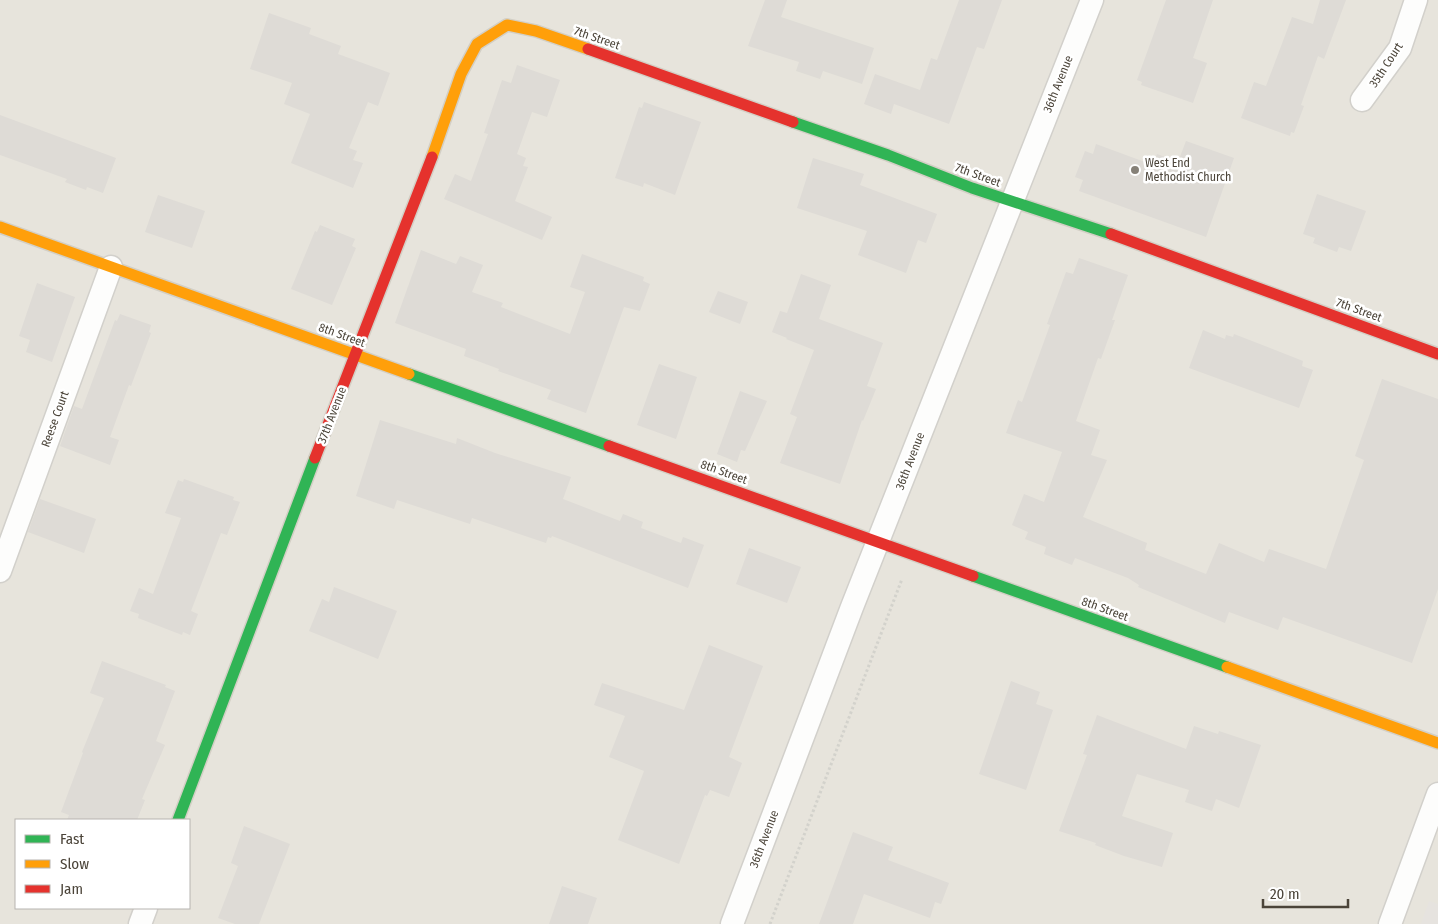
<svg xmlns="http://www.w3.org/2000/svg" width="1438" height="924" font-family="'Fira Sans Condensed',sans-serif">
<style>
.residential{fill:#e7e4dc;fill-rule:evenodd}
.parking{fill:#e6e3df}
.building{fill:#dedbd6}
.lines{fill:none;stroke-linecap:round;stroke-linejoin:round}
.street-casing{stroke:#d2d0cb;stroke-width:25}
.fast-casing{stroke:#d3cfc5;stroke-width:14}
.slow-casing{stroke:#d3cfc5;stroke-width:14}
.jam-casing{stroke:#d3cfc5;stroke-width:14}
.path{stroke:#d3d2cc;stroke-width:3;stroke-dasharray:2.5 2.5;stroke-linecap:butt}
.street{stroke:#fdfdfc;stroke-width:22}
.fast{stroke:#30b455;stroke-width:11}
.slow{stroke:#ff9f0a;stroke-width:11}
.jam{stroke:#e5322d;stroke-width:11}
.poi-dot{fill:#868178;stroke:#fff;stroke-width:2}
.labels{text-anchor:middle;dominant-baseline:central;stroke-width:5;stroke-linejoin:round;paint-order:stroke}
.street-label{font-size:12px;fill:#4b4439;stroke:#fff}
.poi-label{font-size:12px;fill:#4b4439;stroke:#fff;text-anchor:start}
</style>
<rect width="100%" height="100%" fill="#f4f2ee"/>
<!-- residential -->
<path class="residential" d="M0 0H1438V924H0ZM16 820H189V908H16Z"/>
<!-- parking -->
<path class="parking" d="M1429 901 1438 904V924H1421Z"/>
<!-- building -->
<path class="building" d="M765 0H787L781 17 874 48 862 84 823 71 820 79 796 71 799 62 748 46Z
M959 0H1002L984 49 977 47 949 124 894 104 891 114 864 104 875 74 920 90 931 58 937 60Z
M1166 0H1213L1193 58 1207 63 1193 103 1141 85 1142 82 1137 80Z
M1320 0H1346L1324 59 1318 56 1301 105 1304 106 1294 133 1291 132 1290 136 1241 118 1254 82 1266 86 1292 17 1313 24Z
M269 13 311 28 309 34 341 46 338 54 390 73 378 106 368 102 349 148 357 151 353 160 363 163 353 188 291 163 310 114 284 104 292 83 250 69Z
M517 65 560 80 547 117 532 112 517 154 526 158 523 166 528 167 515 201 552 217 542 240 444 199 455 174 471 181 488 134 484 133 502 80 511 83Z
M644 102 701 122 675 195 644 183 643 187 615 178 639 107 642 108Z
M0 115 116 158 103 193 87 187 86 190 65 182 67 179 0 155Z
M1186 141 1234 158 1206 237 1079 191 1083 180 1075 177 1085 151 1093 154 1096 144 1153 165 1157 154 1178 162Z
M813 158 864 174 860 185 937 214 926 243 918 240 906 273 858 255 867 231 797 208Z
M1317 194 1366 211 1351 251 1339 247 1337 252 1313 243 1315 238 1303 234Z
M158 195 205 211 192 248 145 232Z
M320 225 355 239 352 246 356 248 332 305 291 289 315 231 317 232Z
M421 250 456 264 460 256 483 265 472 292 503 303 501 307 570 334 585 292 570 287 582 254 644 277 643 281 650 284 640 311 624 307 586 413 547 399 551 390 498 371 499 369 464 356 466 349 395 323Z
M1079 258 1128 275 1112 320H1115L1101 359 1098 358 1076 421 1100 430 1091 455 1107 460 1083 517 1147 543 1145 550 1206 574 1219 543 1264 562 1269 549 1326 569 1364 460 1355 456 1382 379 1438 399V589L1412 663 1283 617 1278 630 1229 612 1225 623 1138 587 1139 585 1128 578 1075 558 1072 565 1044 554 1046 547 1025 539 1028 532 1012 525 1024 494 1044 502 1062 452 1006 433 1018 400 1022 402 1050 325 1047 324 1066 272 1073 274Z
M801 274 831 285 819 319 883 343 867 386 876 389 863 421 862 420 840 484 780 463 797 417 790 414 814 350 786 339 787 338 772 332 780 311 787 313Z
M37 283 75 297 52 362 26 352 30 340 19 336Z
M718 291 748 302 740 324 709 312Z
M120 314 151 325 149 332 151 333 131 386 129 385 110 437 119 440 110 465 60 446 74 406 82 409 115 320 117 321Z
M1203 330 1225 339 1226 335 1233 337 1234 334 1303 361 1302 366 1313 370 1299 408 1189 368Z
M659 364 697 377 676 439 637 425Z
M740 391 767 401 745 451 741 450 737 462 717 454Z
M380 420 456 444 457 438 495 453 571 477 563 499 620 521 623 514 643 522 641 528 681 543 683 537 704 545 688 588 552 536 551 538 548 537 546 543 472 518 470 524 397 500 394 509 356 496Z
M184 479 234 497 233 500 240 502 227 535 221 533 191 611 198 614 190 635 183 632 182 635 138 618 139 614 130 611 139 588 153 594 181 518 165 513 178 480 183 482Z
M40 499 96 519 84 553 28 532Z
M749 548 801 567 787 603 736 584Z
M334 587 397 611 378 659 309 631 322 599 329 602Z
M709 645 763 666 729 757 742 763 729 797 710 790 707 796 705 795 679 864 618 840 644 771 609 757 625 716 594 705 602 683 684 710Z
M102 661 166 685 165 687 175 691 156 741 165 745 142 799 145 800 137 820H67L69 815 61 812 83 753 82 752 104 698 90 693Z
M1011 681 1040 692 1036 704 1053 710 1026 790 979 774Z
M1097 715 1186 749 1194 726 1218 734 1219 731 1261 745 1239 808 1216 799 1212 811 1185 802 1189 790 1137 774 1122 816 1173 833 1162 867 1124 856 1095 845 1096 843 1059 831 1087 755 1083 754Z
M244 826 290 844 259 924H235L218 918 238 866 231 863Z
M853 832 893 847 888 860 949 883 941 904 935 902 930 918 864 894 853 924H819Z
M562 886 597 898 588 924H549Z"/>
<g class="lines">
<defs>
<path id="street" d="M1362 100 1400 48 1416 0
M0 571 111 267
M140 924 146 908
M732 924 852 607 1092 0
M1390 924 1438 794"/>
<path id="fast" d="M793 122 888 155 972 188 1111 234
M409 374 609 446
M973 576 1227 667
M178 820 315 458"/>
<path id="slow" d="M432 157 461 74 477 44 507 25 536 31 588 49
M0 227 409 374
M1227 667 1438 743"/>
<path id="jam" d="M588 49 793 122
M1111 234 1438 354
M609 446 973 576
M315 458 432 157"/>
</defs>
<!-- street casing -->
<use href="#street" class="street-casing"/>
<!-- fast casing -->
<use href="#fast" class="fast-casing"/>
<!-- slow casing -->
<use href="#slow" class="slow-casing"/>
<!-- jam casing -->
<use href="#jam" class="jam-casing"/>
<!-- path -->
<path class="path" d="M770 924 902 579"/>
<!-- street -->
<use href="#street" class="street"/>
<!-- fast -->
<use href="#fast" class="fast"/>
<!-- slow -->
<use href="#slow" class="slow"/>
<!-- jam -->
<use href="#jam" class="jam"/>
</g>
<!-- markers -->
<circle class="poi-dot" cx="1135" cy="170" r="5"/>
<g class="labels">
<!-- street labels -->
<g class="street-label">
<text transform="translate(597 38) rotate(19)">7th Street</text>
<text transform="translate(1386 65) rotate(-57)">35th Court</text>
<text transform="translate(1058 84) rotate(-68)">36th Avenue</text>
<text transform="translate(978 175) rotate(20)">7th Street</text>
<text transform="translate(1359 310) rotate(20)">7th Street</text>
<text transform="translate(342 335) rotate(20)">8th Street</text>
<text transform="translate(332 415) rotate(-69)">37th Avenue</text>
<text transform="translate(55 419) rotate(-70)">Reese Court</text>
<text transform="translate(910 461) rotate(-69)">36th Avenue</text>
<text transform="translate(724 472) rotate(20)">8th Street</text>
<text transform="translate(1105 609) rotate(20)">8th Street</text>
<text transform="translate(764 839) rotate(-69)">36th Avenue</text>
</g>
<!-- poi labels -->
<g class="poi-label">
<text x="1145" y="163">West End<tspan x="1145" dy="14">Methodist Church</tspan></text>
</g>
</g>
<!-- legend -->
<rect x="15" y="819" width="175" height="90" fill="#ffffff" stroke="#b7b4b0"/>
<rect x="25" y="835" width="25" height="8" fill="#30b455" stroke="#b7b4b0"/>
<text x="60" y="844" font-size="15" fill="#4b4439">Fast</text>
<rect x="25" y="860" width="25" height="8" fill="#ff9f0a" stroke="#b7b4b0"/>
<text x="60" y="869" font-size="15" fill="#4b4439">Slow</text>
<rect x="25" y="885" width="25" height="8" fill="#e5322d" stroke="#b7b4b0"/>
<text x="60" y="894" font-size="15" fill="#4b4439">Jam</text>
<!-- scale -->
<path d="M1263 899v8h85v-8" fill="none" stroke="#4b4439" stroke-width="2.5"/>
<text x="1270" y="899" font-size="15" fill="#4b4439" stroke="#ffffff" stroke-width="4" paint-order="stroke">20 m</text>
</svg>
